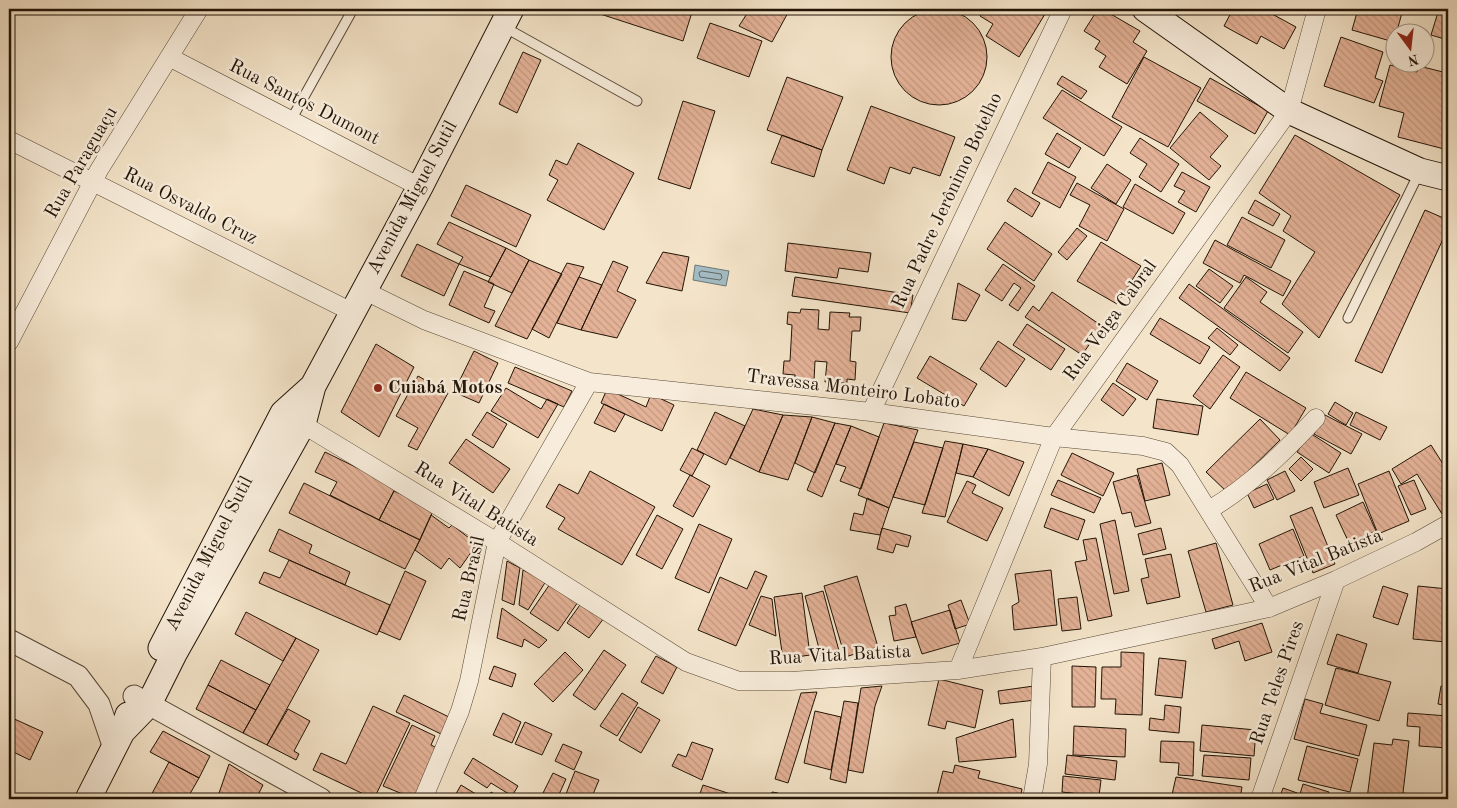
<svg xmlns="http://www.w3.org/2000/svg" width="1457" height="808" font-family="'Old Standard TT',serif">
<style>
.water{fill:#a2bbc2;stroke:#6e7877}
.lines{fill:none;stroke-linecap:round;stroke-linejoin:round}
.shore{stroke:#626864;stroke-width:1}
.building{fill:url(#building-back-hatch);stroke:#211406}
.service-casing{stroke:#564837;stroke-width:11}
.minor-casing{stroke:#564837;stroke-width:19}
.tertiary-casing{stroke:#564837;stroke-width:23}
.secondary-casing{stroke:#211406;stroke-width:27}
.service{stroke:#f8eddc;stroke-width:9}
.minor{stroke:#f8eddc;stroke-width:18}
.tertiary{stroke:#f8eddc;stroke-width:21}
.secondary{stroke:#f8eddc;stroke-width:25}
.poi-dot{fill:#8f2418;stroke:#f8eddc;stroke-width:2}
.labels{text-anchor:middle;dominant-baseline:central;stroke-width:5;stroke-linejoin:round;paint-order:stroke}
.street-label{font-size:19px;fill:#211406;stroke:#f8eddc}
.poi-label{font-size:19px;font-weight:bold;fill:#211406;stroke:#f8eddc;text-anchor:start}
</style>
<defs>
<pattern id="building-back-hatch" width="6" height="6" patternUnits="userSpaceOnUse" patternTransform="scale(1.25)"><rect width="6" height="6" fill="#e4b297"/><path d="M-1 5l2 2M0 0l6 6M5-1l2 2" fill="none" stroke="#c39881"/></pattern>
</defs>
<rect width="100%" height="100%" fill="#f4e4c9"/>
<filter id="stains"><feTurbulence type="fractalNoise" baseFrequency=".004" numOctaves="4"/><feColorMatrix values="0 0 0 0 .2 0 0 0 0 .09 0 0 0 0 .02 0 0 0 .5 -.17"/></filter>
<radialGradient id="worn" r=".72"><stop offset=".6" stop-color="#630" stop-opacity="0"/><stop offset="1" stop-color="#630" stop-opacity=".3"/></radialGradient>
<!-- water -->
<path class="water" d="M695 265 729 271 726 286 693 280Z"/>
<g class="lines">
<!-- shore -->
<path class="shore" d="M702 271 721 274 722 278 720 280 700 277 699 273Z"/>
</g>
<!-- building -->
<path class="building" d="M891 57a48 48 0 1 1 96 0a48 48 0 1 1-96 0Z
M585 9H693L683 41Z
M750 9H790L772 42 739 26Z
M984 9H1048L1019 57 986 36 993 24 980 16Z
M1098 9H1102L1140 31 1133 42 1147 51 1127 84 1099 67 1106 56 1095 49 1100 41 1084 31Z
M1210 9H1232V12Z
M1233 9H1263L1296 27 1284 49 1261 36 1257 44 1224 26Z
M1358 9H1403L1394 42 1352 30Z
M1439 9H1448V40L1431 35Z
M710 23 762 41 749 77 697 58Z
M1341 37 1383 52 1375 78 1383 81 1374 103 1324 86Z
M523 52 541 60 517 113 499 104Z
M1144 57 1201 88 1168 147 1112 117Z
M1446 63 1448 64V150L1398 137 1404 113 1379 106 1390 65 1417 72 1419 66 1443 72Z
M1062 76 1087 91 1081 99 1057 84Z
M787 77 843 97 822 150 767 130Z
M1210 78 1268 111 1255 134 1197 101Z
M1062 90 1122 127 1104 156 1043 118Z
M683 101 715 111 690 189 658 179Z
M871 106 955 137 940 176 913 167 910 174 890 167 884 184 847 170Z
M1200 112 1228 136 1210 157 1221 166 1209 180 1170 148Z
M1057 133 1081 148 1069 168 1045 154Z
M782 135 822 150 814 177 771 163Z
M1295 135 1400 195 1319 338 1282 304 1315 252 1283 231 1291 216 1259 193Z
M1140 138 1179 164 1161 192 1139 177 1147 164 1130 153Z
M578 143 634 173 604 230 547 200 558 180 549 175 556 160 567 165Z
M1048 162 1076 177 1060 208 1032 193Z
M1107 164 1131 180 1116 204 1091 188Z
M1182 172 1210 187 1196 212 1178 202 1185 191 1174 186Z
M1077 183 1124 209 1107 241 1079 226 1090 205 1070 195Z
M1135 184 1185 213 1173 234 1123 207Z
M466 185 531 215 516 247 451 216Z
M1015 188 1040 203 1032 217 1007 201Z
M1255 200 1280 214 1273 226 1248 213Z
M1425 210 1448 220V228L1382 373 1355 361Z
M1242 217 1285 240 1271 268 1227 245Z
M449 222 506 248 491 277 459 264 463 257 437 244Z
M1005 222 1052 254 1034 281 987 249Z
M1077 228 1087 236 1067 260 1058 252Z
M1215 240 1291 281 1283 296 1244 275 1240 283 1203 263Z
M1101 242 1141 266 1117 304 1077 281Z
M788 243 871 253 868 272 839 268 837 278 785 271Z
M417 244 459 264 444 296 401 276Z
M506 248 529 260 512 293 488 282Z
M663 252 689 257 682 291 646 283Z
M529 260 562 274 527 339 495 326Z
M613 261 628 267 617 291 636 300 617 338 581 330Z
M567 263 584 267 549 338 532 329Z
M1003 264 1035 286 1018 311 1009 305 1021 288 1014 283 1002 301 985 290Z
M1209 269 1233 286 1220 303 1196 286Z
M464 271 494 284 484 307 495 311 489 323 449 305Z
M579 277 602 285 581 330 557 323Z
M795 277 913 295 910 313 792 296Z
M1246 277 1267 292 1260 302 1303 332 1288 353 1224 308Z
M958 283 980 295 966 321 952 319Z
M1189 284 1290 358 1280 371 1179 298Z
M1052 292 1102 326 1082 355 1025 317 1033 306 1039 311Z
M801 309 819 310 818 329 829 330 830 312 850 313 849 317H861L860 331H852L850 361 856 362 855 380 847 379V383L825 382 827 362 815 361 814 381 795 380V375L783 374 784 361H790L792 325 787 324 788 312 800 313Z
M1160 318 1210 347 1200 364 1150 334Z
M1027 324 1065 349 1051 370 1013 345Z
M1217 328 1238 345 1230 355 1208 338Z
M998 341 1025 359 1006 387 980 369Z
M376 344 414 367 379 437 341 412Z
M474 351 498 363 479 403 454 392Z
M1223 355 1240 367 1210 409 1193 396Z
M930 356 977 384 964 406 917 378Z
M1127 363 1158 381 1147 400 1116 381Z
M515 367 572 391 564 407 508 383Z
M1246 372 1306 408 1290 435 1230 398Z
M418 376 448 393 417 450 408 446 418 428 396 416Z
M1113 383 1136 399 1123 416 1101 400Z
M506 388 541 409 547 399 558 404 538 438 491 411Z
M607 389 646 407 651 394 674 405 662 431 601 403Z
M1157 399 1203 406 1198 435 1153 428Z
M1335 402 1353 413 1346 425 1328 414Z
M604 404 625 414 615 432 594 423Z
M753 409 783 415 759 472 730 458Z
M487 412 507 424 493 448 472 435Z
M715 412 745 426 726 465 697 450Z
M1356 412 1387 427 1380 440 1350 425Z
M783 415 812 417 788 480 759 472Z
M1325 415 1362 434 1351 454 1314 434Z
M812 417 835 423 815 473 795 463Z
M1260 419 1280 440 1227 492 1206 472Z
M835 423 851 426 822 497 807 490Z
M884 423 918 430 889 508 858 495Z
M851 426 879 437 861 489 840 481 846 467 836 464Z
M1310 433 1341 453 1329 473 1297 452Z
M466 439 510 469 493 493 449 463Z
M945 441 963 444 945 517 922 513Z
M914 442 943 448 925 505 893 497Z
M963 444 988 449 973 477 956 473Z
M1431 445 1448 472V510L1442 514 1417 474 1401 484 1392 469Z
M692 448 704 454 692 476 680 470Z
M988 449 1024 462 1009 496 973 477Z
M325 452 396 487 379 520 330 495 337 482 315 472Z
M1072 453 1114 473 1103 496 1061 475Z
M1301 457 1313 469 1301 481 1289 469Z
M1162 463 1170 495 1145 501 1137 469Z
M1348 468 1359 495 1324 508 1314 482Z
M590 471 655 507 622 565 558 529 565 518 546 507 559 484 578 494Z
M1285 471 1295 491 1277 500 1267 480Z
M1389 471 1409 521 1378 534 1358 484Z
M690 475 710 486 693 517 673 506Z
M1137 475 1151 523 1135 527 1131 512 1122 514 1113 482Z
M1058 480 1101 498 1094 513 1051 495Z
M1414 480 1426 509 1411 515 1398 486Z
M967 481 976 485 972 493 1003 508 987 541 947 522Z
M304 483 420 540 405 569 289 513Z
M1267 484 1274 499 1254 508 1247 493Z
M394 491 434 509 420 540 379 520Z
M867 498 889 508 880 535 850 530 854 513 863 515Z
M1363 502 1376 531 1349 543 1336 515Z
M1312 507 1335 564 1313 573 1290 516Z
M1051 508 1085 520 1078 540 1044 527Z
M431 515 449 528 452 525 477 544 460 568 449 558 441 569 415 550Z
M657 515 683 529 662 569 636 555Z
M1115 520 1129 591 1114 594 1100 524Z
M699 524 732 539 709 593 675 578Z
M882 528 911 536 908 547 896 544 893 553 877 549Z
M1161 528 1166 549 1143 555 1138 534Z
M279 529 312 545 309 553 350 572 345 585 269 551Z
M1293 529 1304 556 1270 570 1259 544Z
M1096 538 1112 616 1088 621 1075 562 1087 560 1083 540Z
M1216 543 1233 605 1206 612 1188 551Z
M1171 554 1180 597 1147 604 1141 579 1149 577 1145 559Z
M289 560 390 605 377 635 259 583 264 572 280 578Z
M507 561 520 568 514 605 502 600Z
M523 570 546 581 528 610 519 605Z
M1051 570 1057 625 1014 630 1012 606 1019 602 1015 574Z
M405 571 426 581 400 640 379 631Z
M755 571 767 576 736 646 698 630 720 577 747 589Z
M857 576 878 647 845 657 824 586Z
M550 584 578 602 558 631 530 613Z
M1383 586 1408 594 1398 625 1373 617Z
M1418 586 1448 589 1446 642 1413 639Z
M823 591 839 651 821 656 805 596Z
M802 593 810 655 783 659 774 597Z
M761 596 772 599 776 636 749 625Z
M1077 597 1081 629 1062 631 1058 599Z
M961 600 970 624 955 629 948 605Z
M582 602 604 618 589 638 567 623Z
M906 604 916 637 894 641 889 616 896 615 895 607Z
M502 608 547 640 539 648 524 639 522 647 497 638Z
M950 610 960 643 922 654 911 622Z
M246 612 296 638 283 661 235 634Z
M1262 623 1272 652 1245 661 1239 641 1215 649 1212 639Z
M1337 634 1367 644 1358 673 1327 664Z
M296 638 319 650 267 745 243 733Z
M1443 642 1448 643V659L1443 658Z
M604 650 626 665 595 710 573 695Z
M565 652 583 670 553 702 534 684Z
M1121 652 1144 653 1142 715 1115 714 1116 699H1101L1102 667H1121Z
M656 656 677 667 663 694 641 682Z
M1159 658 1186 661 1182 698 1155 695Z
M221 660 270 685 256 710 208 685Z
M494 666 516 674 512 687 489 679Z
M1072 666 1096 667 1095 707H1072Z
M1336 668 1391 682 1379 721 1325 705Z
M939 679 983 690 975 728 947 721 945 729 928 725Z
M208 685 256 710 243 733 196 709Z
M882 686 875 706 863 773 848 770 861 688Z
M1034 686 1036 700 1000 704 998 691Z
M1441 686 1448 687V706L1438 704Z
M817 692 788 783 775 779 801 693Z
M622 693 638 703 617 736 600 726Z
M404 695 451 718 443 735 396 712Z
M1305 699 1323 704 1320 713 1367 725 1359 756 1294 739Z
M844 701 858 703 846 783 830 779Z
M1165 705 1181 707 1179 733 1149 730 1150 718 1164 720Z
M373 706 410 723 374 799 313 770 321 753 346 764Z
M638 707 660 720 641 753 619 740Z
M288 709 310 721 294 751 299 754 296 760 267 745Z
M815 711 841 717 831 770 804 763Z
M503 713 521 722 512 743 493 735Z
M1408 713 1448 716V748L1419 746 1420 727 1407 726Z
M10 717 43 732 30 760 9 750Z
M1013 719 1016 757 959 762 956 738Z
M525 722 552 734 542 755 515 744Z
M412 725 435 736 431 745 439 749 415 799 383 786Z
M1202 725 1256 730 1254 756 1200 751Z
M1074 726 1126 729 1125 757 1073 755Z
M163 731 210 756 199 778 150 752Z
M1393 739 1409 741 1403 793 1448 799H1367L1374 743 1392 745Z
M1161 741 1194 742 1193 776 1178 775 1179 763 1160 762Z
M692 742 713 749 702 780 672 766 678 754 686 757Z
M563 744 582 752 574 770 555 761Z
M1307 746 1358 759 1350 792 1298 780Z
M1067 755 1117 761 1115 780 1065 774Z
M1204 755 1251 758 1249 780 1202 776Z
M473 758 518 786 512 796 491 783 487 788 464 773Z
M169 762 199 778 187 799H149Z
M229 764 263 785 256 799H217Z
M955 765 980 771 978 778 1022 789 1020 799H936L943 771 953 773Z
M575 771 599 780 591 799H564Z
M553 773 566 779 557 799H540Z
M1063 776 1101 780 1099 796 1062 792Z
M1176 777 1242 787 1240 799H1171Z
M1303 784 1329 792 1326 799H1279L1283 788 1300 794Z
M461 785 484 799H453Z
M703 785 746 799H698Z
M491 792 503 799H487Z
M772 792 778 793 776 799H769Z"/>
<g class="lines">
<defs>
<path id="service" d="M504 27 637 101
M291 120 353 9
M1348 318 1419 173"/>
<path id="minor" d="M169 57 420 187
M9 140 352 312
M365 291 424 320 589 382 871 412 1054 437 1143 446 1166 452 1180 465 1269 608
M9 342 99 170 199 9
M871 412 1063 9
M294 419 497 542 686 662 739 681H791L958 670 1042 657 1269 608 1336 580 1416 542 1448 524
M1209 510C1251 485 1283 453 1316 418
M958 670 1054 437 1289 111 1317 9
M423 799 460 711 469 681 497 542 589 382
M1032 799 1038 764 1042 657
M1260 799 1336 580"/>
<path id="tertiary" d="M9 640 78 676 99 704 114 748
M134 696 321 799"/>
<path id="secondary" d="M1145 9 1289 111 1420 171 1448 178
M161 648 283 413 313 386
M122 732 149 704 174 654 303 424 313 386 420 187 511 9
M88 799 122 732 128 715"/>
</defs>
<!-- service casing -->
<use href="#service" class="service-casing"/>
<!-- minor casing -->
<use href="#minor" class="minor-casing"/>
<!-- tertiary casing -->
<use href="#tertiary" class="tertiary-casing"/>
<!-- secondary casing -->
<use href="#secondary" class="secondary-casing"/>
<!-- service -->
<use href="#service" class="service"/>
<!-- minor -->
<use href="#minor" class="minor"/>
<!-- tertiary -->
<use href="#tertiary" class="tertiary"/>
<!-- secondary -->
<use href="#secondary" class="secondary"/>
</g>
<!-- markers -->
<circle class="poi-dot" cx="378" cy="388" r="5"/>
<g class="labels">
<!-- street labels -->
<g class="street-label">
<text transform="translate(304 103) rotate(27)">Rua Santos Dumont</text>
<text transform="translate(82 163) rotate(-60)">Rua Paraguaçu</text>
<text transform="translate(413 198) rotate(-62)">Avenida Miguel Sutil</text>
<text transform="translate(948 201) rotate(-65)">Rua Padre Jerônimo Botelho</text>
<text transform="translate(190 207) rotate(27)">Rua Osvaldo Cruz</text>
<text transform="translate(1111 321) rotate(-54)">Rua Veiga Cabral</text>
<text transform="translate(853 390) rotate(7)">Travessa Monteiro Lobato</text>
<text transform="translate(476 505) rotate(32)">Rua Vital Batista</text>
<text transform="translate(210 554) rotate(-63)">Avenida Miguel Sutil</text>
<text transform="translate(1316 562) rotate(-22)">Rua Vital Batista</text>
<text transform="translate(470 579) rotate(-77)">Rua Brasil</text>
<text transform="translate(840 656) rotate(-3)">Rua Vital Batista</text>
<text transform="translate(1278 683) rotate(-71)">Rua Teles Pires</text>
</g>
<!-- poi labels -->
<g class="poi-label">
<text x="388" y="388">Cuiabá Motos</text>
</g>
</g>
<!-- margin -->
<rect width="1457" height="808" fill="none" stroke="#f4e4c9" stroke-width="30"/>
<rect x="10" y="10" width="1437" height="788" fill="none" stroke="#211406" stroke-width="2.5"/>
<rect x="15" y="15" width="1427" height="778" fill="none" stroke="#211406"/>
<!-- north arrow -->
<g transform="translate(1410 48) rotate(165)"><circle r="24" fill="#f8eddc" stroke="#a29686"/>
<path d="M0-4L9 19L0 12L-9 19Z" fill="#8f2418"/>
<text y="-8" font-size="14" font-weight="bold" text-anchor="middle" fill="#211406">N</text>
</g>
<rect width="100%" height="100%" filter="url(#stains)"/>
<rect width="100%" height="100%" fill="url(#worn)"/>
</svg>
